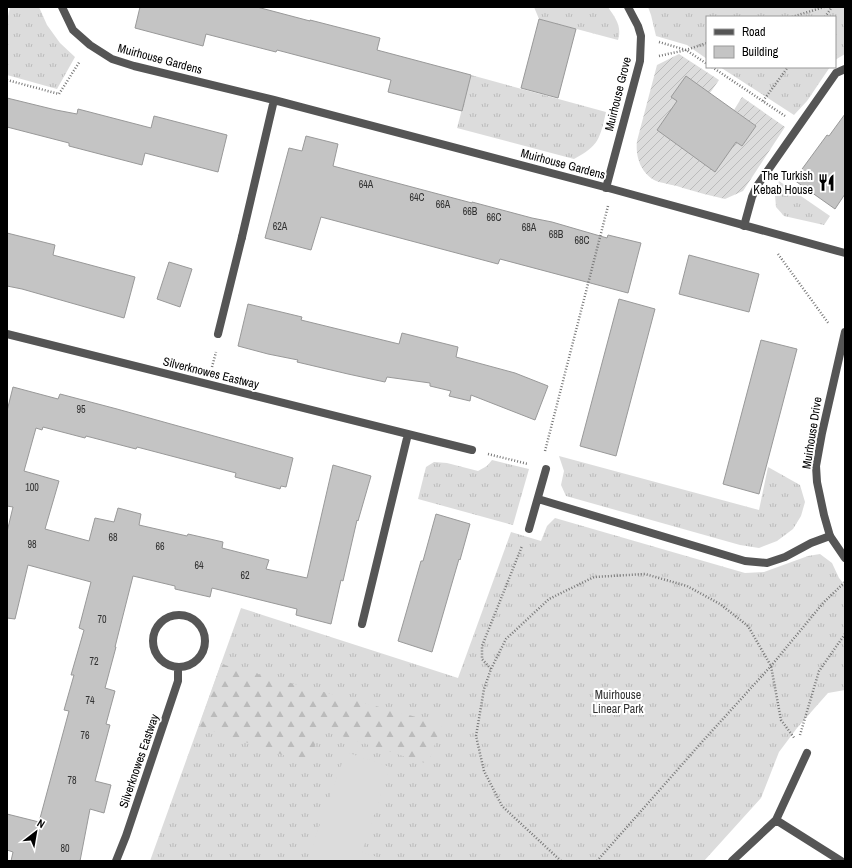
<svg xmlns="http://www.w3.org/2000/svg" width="852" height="868" font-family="'Archivo Narrow',sans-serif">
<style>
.grass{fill:url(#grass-tufts)}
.forest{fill:url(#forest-firs)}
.garden{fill:url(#garden-furrows)}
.pitch{fill:#dcdcdc}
.building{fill:#c4c4c4;stroke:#999}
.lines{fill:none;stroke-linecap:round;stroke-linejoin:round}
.path{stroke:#777;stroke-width:2.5;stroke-dasharray:1 2;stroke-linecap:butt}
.service{stroke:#555;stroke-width:8}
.minor{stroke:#555;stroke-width:8}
.labels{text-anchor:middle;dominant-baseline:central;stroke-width:4;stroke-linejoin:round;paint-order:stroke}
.number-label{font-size:10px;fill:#313131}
.street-label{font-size:12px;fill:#000;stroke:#fff}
.poi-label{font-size:12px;fill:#000;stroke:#fff;text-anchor:end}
.park-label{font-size:12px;fill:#333;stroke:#fff}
</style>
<defs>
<pattern id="grass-tufts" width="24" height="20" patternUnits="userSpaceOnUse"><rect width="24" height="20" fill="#dcdcdc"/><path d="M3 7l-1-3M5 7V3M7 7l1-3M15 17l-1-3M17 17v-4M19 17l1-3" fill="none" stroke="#bbb"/></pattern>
<pattern id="forest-firs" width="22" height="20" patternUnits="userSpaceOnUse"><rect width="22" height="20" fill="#dcdcdc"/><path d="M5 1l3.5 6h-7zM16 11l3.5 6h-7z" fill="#bbb"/></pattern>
<pattern id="garden-furrows" width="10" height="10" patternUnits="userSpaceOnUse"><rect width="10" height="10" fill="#dcdcdc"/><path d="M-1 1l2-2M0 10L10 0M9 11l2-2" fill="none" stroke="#bbb"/></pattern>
</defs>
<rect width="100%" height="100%" fill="#fff"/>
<!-- grass -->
<path class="grass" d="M10 7H39L47 25 60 43 75 57 57 89 7 75V21Z
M534 7H608C616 19 622 26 618 40L539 19Z
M648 7H845V54L835 60V17H707V59L687 45 656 36 651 15Z
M720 67H830L807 101 794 115Z
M471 75 606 112C600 138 599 146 574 159L457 128Z
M779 181 830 216 824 225 784 216 776 207 775 195Z
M559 456 759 510 768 467 800 485 805 502 801 516 793 529 777 541 759 548 740 545 566 496 561 485 564 471Z
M492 460 529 469 513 525 418 499 426 467 434 462 447 463 478 471 487 466Z
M555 518 745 573 764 572 808 556 820 554 832 563 839 578 845 585V690L828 693 797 728 779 752 761 798 704 861H150L241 608 458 678 511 532 541 541 547 526Z"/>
<!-- forest -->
<path class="forest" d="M221 664 442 724 428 764 323 730 306 763 199 726Z"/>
<!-- garden -->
<path class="garden" d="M679 54 719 80 710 93 677 101 657 130 715 171 736 142 742 146 756 126 734 110 742 97 785 127 743 191 725 199C711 196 697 192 683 188 675 185 666 184 659 182 642 176 635 158 637 141L657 65Z"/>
<!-- pitch -->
<path class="pitch" d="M346 752 390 767 362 852 377 857 376 861H308L315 838Z"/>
<!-- building -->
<path class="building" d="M140 7H257L310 21V20L380 38 377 50 471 75 462 111 388 92 391 80 277 50 276 52 206 34 203 46 135 28Z
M539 19 576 29 558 98 521 88Z
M686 76 756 126 742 146 736 142 715 172 657 130 677 101 671 97Z
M7 98 56 110 77 114 78 109 151 128 154 116 227 135 218 172 145 153 142 165 69 146V143L7 127Z
M845 114V194L835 209 794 180 827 135 829 136Z
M306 136 338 144 333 166 472 203V202L532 218 552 222 607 238 608 235 641 243 628 293 500 259 498 264 321 217 311 250 265 238 289 148 302 151Z
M7 233 55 245 53 255 135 277 124 318 22 289 7 286Z
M689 255 759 274 749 312 679 294Z
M169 262 192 269 180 307 157 299Z
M619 299 655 309 616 456 580 446Z
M248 304 302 317 301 320 399 344 402 333 458 347 456 357 515 373 548 386 535 420 471 395 470 401 449 396 451 391 430 386V383L387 377 385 382 348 374 297 362 298 360 268 354 238 346Z
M761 340 797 349 759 494 723 484Z
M13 387 58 399 60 394 117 409 293 458 286 487 281 486 280 489 235 477 236 473 137 447 136 449 86 436 85 438 43 427 42 430 36 428 24 471 59 481 45 529 89 541 95 518 114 522 118 508 141 514 139 525 187 536 188 534 223 542 222 548 269 560 266 569 307 578 333 465 371 476 358 521 357 520 343 581 341 580 331 624 296 615 297 609 212 588 210 597 175 589V586L133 576 115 647H116L105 688 115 691 106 724 110 725 95 781 111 785 104 813 90 809 80 861H11L13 852 7 850V814L39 822 69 711 64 710 74 675H71L84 630 79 628 91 582 28 565 15 619 7 618V532L13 507 7 506V411Z
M436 514 470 524 460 560 459 559 432 652 398 641 421 561H423Z"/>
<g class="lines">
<!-- path -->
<path class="path" d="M792 17 824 7
M825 17 832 7
M659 42 686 50 707 64
M659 56 686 50 707 43
M712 67 785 116
M7 80 59 94 80 61
M763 101 788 67
M778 254 829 324
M212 367 216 352
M545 451 608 206
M488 454 528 464
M491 669 482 659V646L522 546
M800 735 819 671 845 634
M561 861 502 806 484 771 476 736 484 689 491 669 506 639 549 599 594 577 645 574 687 586 720 604 748 626 771 666 781 720 795 739
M597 861 701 743 771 666 824 602 845 582"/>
<!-- service -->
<path class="service" d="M744 226 752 197 757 186 836 73 845 69
M218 334 242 237
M538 499 745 561 767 563 785 557 811 543 830 536
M529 529 546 469"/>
<!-- minor -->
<path class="minor" d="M62 7 73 30 90 45 112 59 134 66 274 100 612 189 845 253
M606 188 640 61 641 36 638 26 628 7
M242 237 274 100
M845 332 822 433 816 466 817 482 824 515 830 536 845 558
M7 334 472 450
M153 641a26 26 0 1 1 52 0a26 26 0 1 1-52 0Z
M362 624 408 434
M776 820 841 861
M116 861 126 836 178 681V667
M732 861 776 820 807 753"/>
</g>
<!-- icons -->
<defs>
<symbol id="restaurant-bare" viewBox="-9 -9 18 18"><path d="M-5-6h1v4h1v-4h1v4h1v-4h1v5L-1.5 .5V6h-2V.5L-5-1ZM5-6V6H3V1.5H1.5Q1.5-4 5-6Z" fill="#000" stroke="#fff" stroke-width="2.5" paint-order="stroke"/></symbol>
</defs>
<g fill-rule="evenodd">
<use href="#restaurant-bare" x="814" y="170" width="25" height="25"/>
</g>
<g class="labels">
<!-- number labels -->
<g class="number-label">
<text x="366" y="184">64A</text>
<text x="417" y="197">64C</text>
<text x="443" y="204">66A</text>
<text x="470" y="211">66B</text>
<text x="494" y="217">66C</text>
<text x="280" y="226">62A</text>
<text x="529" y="227">68A</text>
<text x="556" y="234">68B</text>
<text x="582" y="240">68C</text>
<text x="81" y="409">95</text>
<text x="32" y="487">100</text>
<text x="113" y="537">68</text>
<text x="32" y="544">98</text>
<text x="160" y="546">66</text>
<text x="199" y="565">64</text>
<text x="245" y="575">62</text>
<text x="102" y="619">70</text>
<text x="94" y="661">72</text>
<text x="90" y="700">74</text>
<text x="85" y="735">76</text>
<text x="72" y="780">78</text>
<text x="65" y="848">80</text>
</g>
<!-- street labels -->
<g class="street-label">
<text transform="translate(160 59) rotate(15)">Muirhouse Gardens</text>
<text transform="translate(618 94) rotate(-76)">Muirhouse Grove</text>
<text transform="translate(563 164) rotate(15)">Muirhouse Gardens</text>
<text transform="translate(211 373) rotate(14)">Silverknowes Eastway</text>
<text transform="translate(812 433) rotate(-81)">Muirhouse Drive</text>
<text transform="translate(139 761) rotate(-71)">Silverknowes Eastway</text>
</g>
<!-- poi labels -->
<g class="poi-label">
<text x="813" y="176">The Turkish<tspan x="813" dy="14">Kebab House</tspan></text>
</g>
<!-- park labels -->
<g class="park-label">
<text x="618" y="695">Muirhouse<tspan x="618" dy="14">Linear Park</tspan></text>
</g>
</g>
<!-- border -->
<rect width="852" height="868" fill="none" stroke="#000000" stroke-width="16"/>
<!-- legend -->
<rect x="706" y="16" width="130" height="52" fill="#ffffff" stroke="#999999"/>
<rect x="714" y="29" width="20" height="6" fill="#555555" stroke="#999999"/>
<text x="742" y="36" font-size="12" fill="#000000">Road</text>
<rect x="714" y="46" width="20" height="12" fill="#c4c4c4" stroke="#999999"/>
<text x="742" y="56" font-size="12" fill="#000000">Building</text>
<!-- north arrow -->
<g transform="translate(36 832) rotate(31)" stroke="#ffffff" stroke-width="3" paint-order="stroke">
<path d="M0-3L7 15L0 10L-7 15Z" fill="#000000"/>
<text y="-6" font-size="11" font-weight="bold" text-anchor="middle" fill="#000000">N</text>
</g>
</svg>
